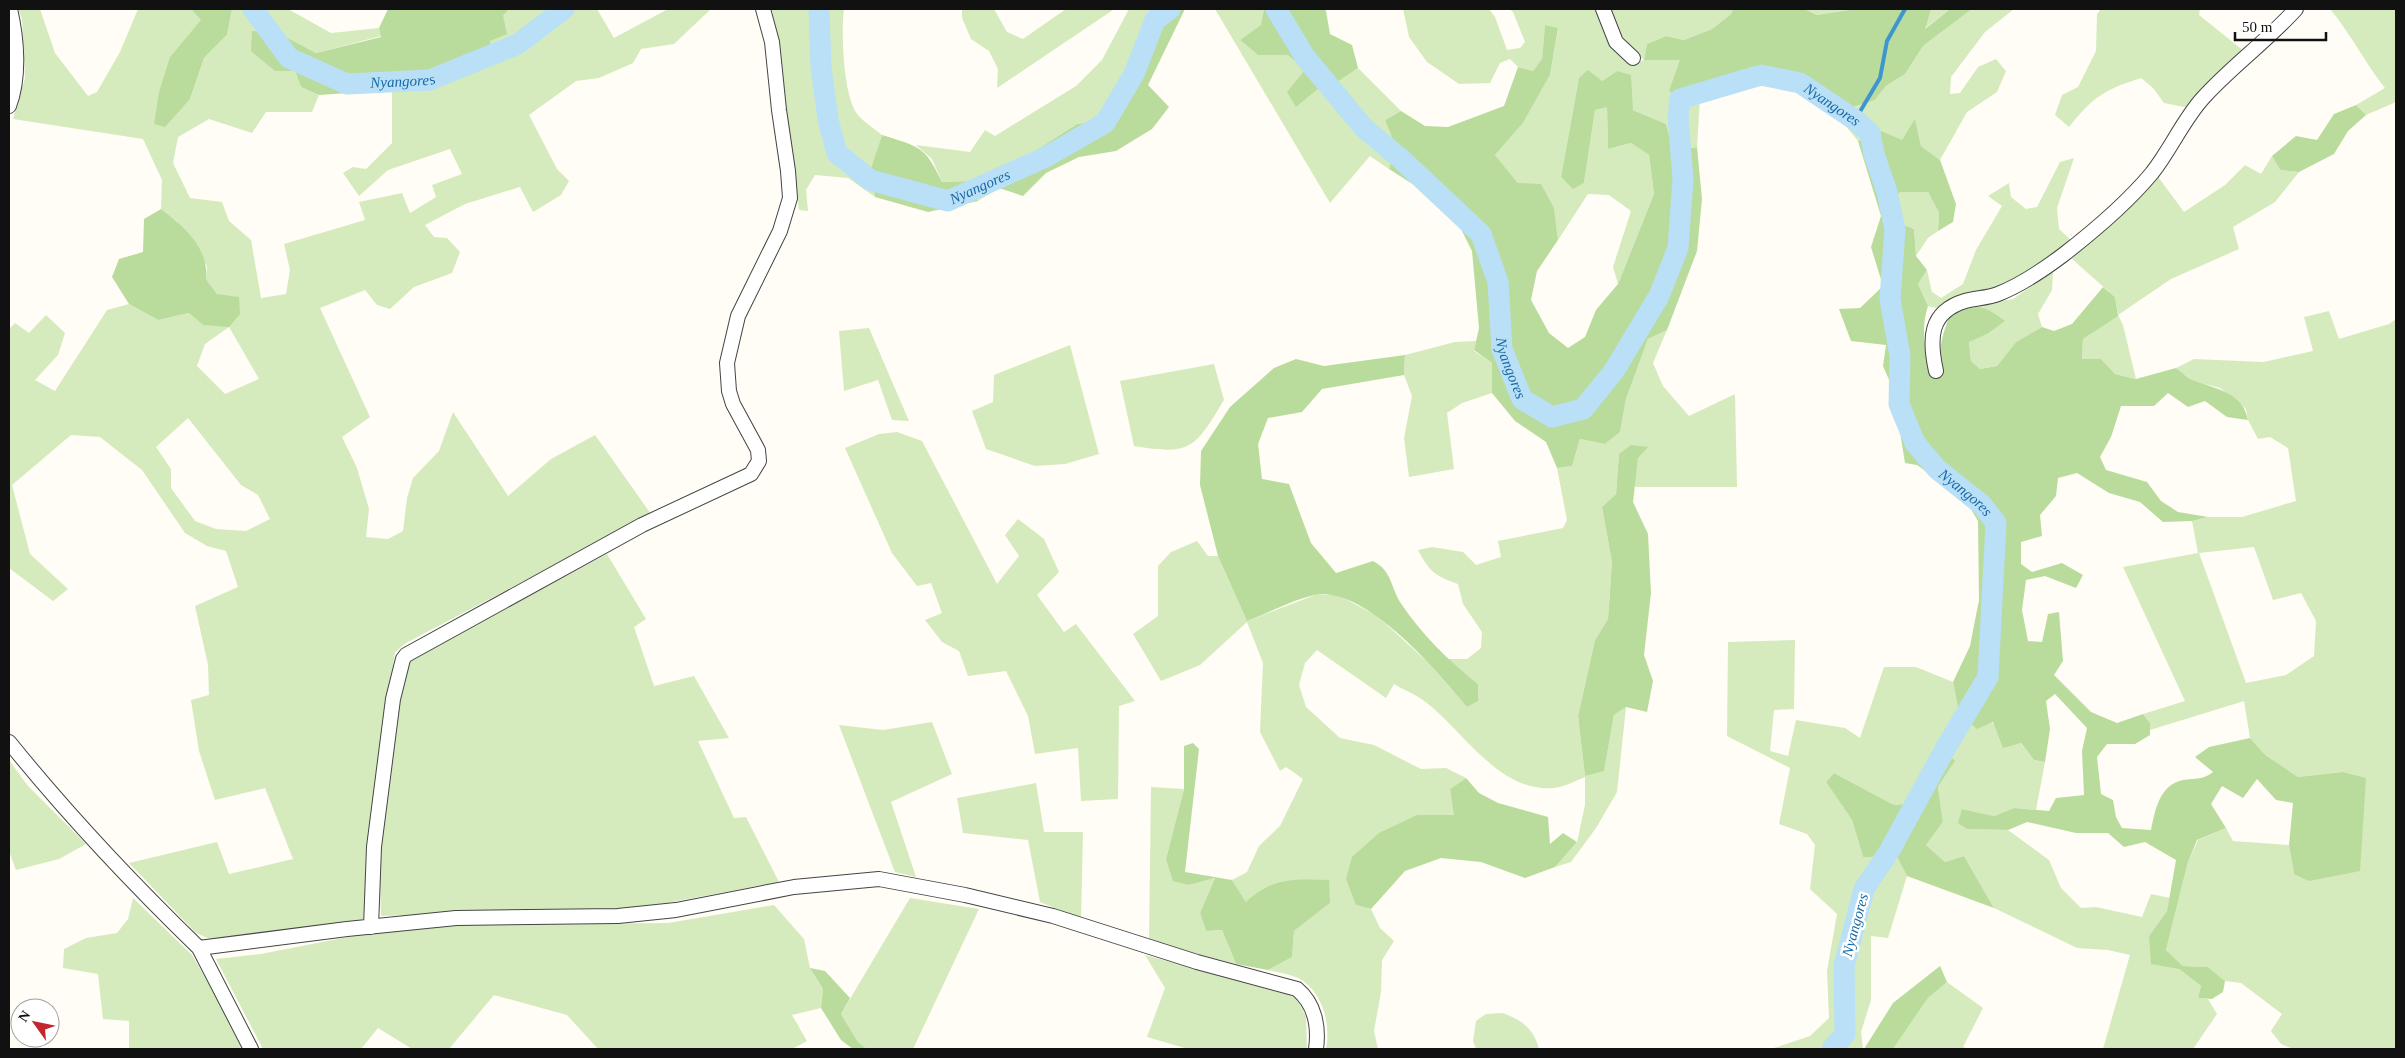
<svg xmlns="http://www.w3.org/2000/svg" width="2405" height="1058" font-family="'Times New Roman',serif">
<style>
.green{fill:#d5ebbd;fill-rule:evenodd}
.forest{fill:#b9dc9c}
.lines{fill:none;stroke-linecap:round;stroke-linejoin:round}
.stream{stroke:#3f96cf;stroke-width:4}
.river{stroke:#b9e0f7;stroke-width:21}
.street-casing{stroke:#444;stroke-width:16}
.street{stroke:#fff;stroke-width:14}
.labels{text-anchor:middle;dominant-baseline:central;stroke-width:5;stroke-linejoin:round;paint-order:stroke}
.water-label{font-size:15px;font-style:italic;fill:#1768a6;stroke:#fff}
</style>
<rect width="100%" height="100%" fill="#fffdf5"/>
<!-- green -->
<path class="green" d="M18 9H40L55 53 88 96 97 92 120 52 138 9H191L202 20 170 57 190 99 204 58 227 35 232 9H288L331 33 379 28 381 36 316 53 275 31V71H295L301 87 319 95 312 112H266L252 133 209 119 178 137 173 163 190 198 222 202 229 221 251 240 261 298 286 294 290 270 284 244 365 220 359 202 402 193 410 213 436 197 432 185 462 174 450 149 388 170 359 196 343 173 353 167 366 169 392 143V90L449 80 490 41 503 16 509 9H597L614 38 668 9H715L710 10 674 44 641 49 633 63 599 78 576 81 529 115 557 169 569 181 561 195 533 212 520 187 465 204 425 225 434 237 447 238 460 252 452 273 414 287 390 309 377 305 365 290 320 308 370 417 342 437 357 468 369 509 366 537 388 539 403 531 407 498 413 478 439 451 453 412 508 496 551 459 595 435 651 514 406 643 395 652 367 850 365 923 210 939 196 933 129 863 217 842 229 874 293 859 265 788 215 800 199 751 191 700 209 695 208 665 195 606 238 587 226 551 207 546 185 533 142 470 100 437 71 435 12 485 30 554 68 589 53 601 9 568V329L15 323 29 333 46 315 65 333 58 355 35 380 55 391 107 310 129 304 158 320 189 313 203 325 217 294 206 279 207 266 177 221 161 209 162 180 143 139 13 119 25 78 22 19ZM229 327 259 379 225 394 197 366 205 344ZM188 418 241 485 258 495 270 519 246 531 216 529 195 521 171 488V469L156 447Z
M772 9H844C841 31 843 98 858 115 865 123 875 129 882 135L870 171 875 197 848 178 815 175 806 190 808 211 799 210Z
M962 9H994L1007 32 1023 39 1066 9 1113 10 997 88 998 69 989 51 971 39 962 18Z
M1129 9H1159C1158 44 1131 89 1113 119L1077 124 1024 158 1002 165 990 175 999 188 978 201 970 181 942 182 932 159 916 145 970 152 985 130 995 136 1076 86 1102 60Z
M1215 9H1264L1262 25 1240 40 1258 55H1288L1305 70 1320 87 1336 83 1358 68 1401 111 1385 120 1395 145 1389 169 1370 156 1330 203Z
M1403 9H1489L1495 17 1507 50 1520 48 1525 42 1513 12 1509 9H1595L1609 44 1632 65 1644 60C1627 44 1616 32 1609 9H1733L1731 14 1712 29 1684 40 1666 36 1647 44 1644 60H1680L1688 104 1700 99 1697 147 1672 151 1666 124 1633 110 1617 71 1602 81 1579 78 1561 177 1573 188 1584 183 1595 110 1607 106 1608 149 1631 143 1649 155 1654 194 1618 284 1613 267 1631 211 1609 195 1588 194 1558 240 1554 208 1518 183 1495 155 1523 123 1550 75 1558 29 1545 25 1542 60 1533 71 1518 67 1510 59 1500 63 1490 83 1459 84 1427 62 1409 37Z
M1804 9H1855L1817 15Z
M1931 9H1950L1924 29Z
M1972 9H2014L1985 32 1951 77 1950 94 1960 93 1978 67 1996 59 2006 71 1997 92 1967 112 1940 160 1921 146 1915 120 1902 141 1881 131 1858 141 1835 113 1875 100 1886 86 1905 74 1923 46Z
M2101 9H2200L2199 15 2245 52 2189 108 2164 103 2153 88 2141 78C2104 90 2094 96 2069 127L2055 115 2062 95 2078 87 2096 51 2097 14Z
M2330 9H2396V102L2366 115 2356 105 2385 88C2365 63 2351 34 2330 9Z
M2272 156 2280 170 2299 172 2275 202 2233 227 2239 249 2171 279 2118 315 2123 325 2136 379 2115 374 2101 359H2082L2083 339 2118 315 2115 297 2072 259 2156 174 2184 212 2225 185 2245 165 2261 174Z
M2074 158 2057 208 2059 229 2072 241 2011 287 1940 309 1928 306 1918 284 1927 270 1932 292 1941 298 1963 284 1976 250 2002 206 1988 196 2009 183 2011 197 2026 209 2037 207 2060 162Z
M1900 192H1928L1939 213 1938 231 1928 238 1916 256 1914 229 1882 216Z
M2053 271 2052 290 2038 314 2042 327 2016 342 1997 366 1980 369 1971 361 1969 341 1987 334 1972 306 2013 299Z
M2329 311 2339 339 2389 324 2396 319V1049H2293L2281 1044 2271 1031 2282 1014 2241 983 2225 981 2208 967 2183 966 2166 950 2188 862 2198 840 2226 828 2233 841 2289 845 2294 874 2342 772 2298 777 2264 755 2250 738 2244 701 2150 730V723L2143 714 2185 701 2123 567 2198 553 2192 521 2208 517H2242L2296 501 2288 448 2270 437 2258 439 2248 420 2246 409 2220 388 2193 381 2176 368 2194 359 2264 362 2313 351 2304 317ZM2254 547 2273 600 2301 593 2316 621 2314 656 2286 675 2246 683 2199 553Z
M869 328 909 421 892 420 878 380 844 391 839 331Z
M1667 330 1653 363 1663 386 1689 416 1735 394 1737 487H1634L1638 457 1619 454 1616 494 1602 507 1612 562 1608 619 1595 640 1578 716 1585 776 1604 770 1614 715 1626 707 1617 792 1596 828 1571 862 1555 867 1577 842 1585 805V777C1577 780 1568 785 1560 787 1503 798 1465 733 1427 703 1417 695 1404 690 1394 684L1386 698 1317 650 1305 663 1299 685 1306 707 1340 738 1374 745 1421 769 1446 768 1466 778 1450 789 1455 816 1417 815 1356 905 1371 909 1380 928 1394 941 1382 960 1381 992 1374 1031 1378 1049H1326C1331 1024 1323 991 1298 978 1289 974 1277 972 1268 970L1292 957 1294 931 1330 903 1246 902 1232 880 1247 872 1259 846 1280 826 1303 779 1286 767 1280 771 1260 732 1263 663 1247 622 1200 665 1161 681 1133 634 1158 616V566L1171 552 1197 541 1208 556H1218L1247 621 1315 595H1338L1377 616 1442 675 1467 707 1478 684 1446 659H1467L1481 648 1482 632 1463 604 1458 584C1435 576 1429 571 1418 550L1432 547 1463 552 1476 565 1501 557 1498 541 1563 528 1567 520 1557 468 1572 466 1580 439 1605 444 1620 432 1626 399 1648 339Z
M1476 341 1474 351 1492 363V393L1462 403 1447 413 1454 469 1409 477 1404 438 1412 396 1404 375 1405 355 1455 342Z
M1070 345 1099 454 1065 464 1035 466 986 449 972 411 993 402 994 375Z
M1214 364 1224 400C1195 447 1193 456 1134 446L1120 381Z
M897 432 922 441 997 584 1019 556 1005 535 1018 519 1044 539 1059 572 1037 595 1064 632 1076 624 1135 701 1119 706 1118 799 1081 801 1078 748 1035 754 1028 716 1006 671 968 676 959 651 942 642 925 620 942 613 931 583 917 586 892 553 845 448 879 434Z
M607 554 646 619 634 627 654 686 694 676 729 738 698 741 734 818 746 817 779 882 629 910 381 916 379 850 401 677 409 661Z
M1795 640 1794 709 1774 710 1770 751 1788 756 1796 720 1845 728 1860 738 1884 667H1916L1953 682 1959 713C1996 722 2011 728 2034 760L2045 762 2036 810 2014 808 1994 816 1962 809 1967 829 2008 830 2049 860 2061 888 2081 908 2096 907 2142 917 2151 894 2170 898 2167 911 2149 936 2179 969 2201 986 2198 998 2208 999 2217 1014 2193 1049H2103L2130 955 2108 950 2077 948 1994 908 1964 856 1945 862 1926 845 1943 822 1938 787 1955 761 1923 802 1894 805 1834 773 1826 782 1852 820 1863 857H1897L1907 876 1888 938 1871 936V1000L1861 1032 1863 1049H1771L1810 1036 1829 1018 1827 971 1837 914 1810 889 1815 845 1807 834 1779 824 1790 768 1727 736 1728 642Z
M932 722 952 774 891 802 916 877 895 872 839 725 883 730Z
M9 760 28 786 86 844 59 859 16 870 9 851Z
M1036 783 1044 832H1083L1081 919 1040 902 1028 840 963 833 957 798Z
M1151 787 1184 789 1166 859 1189 885 1215 878 1200 913 1206 931 1222 930 1236 964 1149 941Z
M133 898 192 955 217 998 242 1049H129V1021L103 1019 98 974 63 968 64 949 86 938 117 933 128 919Z
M910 898 979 909 913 1049H867L858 1042 841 1014Z
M774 905 804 939 810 968 823 989 821 1008 792 1015 807 1041 792 1049H598L567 1015 494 995 449 1049H412L378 1028 361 1049H263L216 959 261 954 363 934 428 925 668 923Z
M1145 955 1280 991 1296 998 1306 1016 1307 1049H1188L1147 1037 1165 988Z
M1947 982 1983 1008 1963 1047 1969 1049H1893L1928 998Z
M1503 1013C1522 1020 1534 1029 1539 1049H1476L1473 1041 1476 1021 1486 1014Z"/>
<!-- forest -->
<path class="forest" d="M191 9H232L227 35 204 58 190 99 165 127 154 124 159 92 170 57 201 20Z
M388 9H509L503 16 507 34 490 41 494 62 449 80 392 90 319 95 301 87 295 71H275L251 51 252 31H275L316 53 381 37 379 28Z
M1159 9H1185L1148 85 1169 107 1152 129 1116 151 1079 157 1046 173 1023 196 999 188 990 175 1002 165 1024 158 1077 124 1113 119C1131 89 1158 44 1159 9Z
M1264 9H1324L1326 11 1330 34 1352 45 1358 68 1336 83 1320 87 1296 107 1287 92 1305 70 1288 55H1258L1240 40 1261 25Z
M1733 9H1804L1817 15 1855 9H1931L1925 29 1950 9H1972L1923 46 1905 74 1886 86 1875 100 1835 113 1797 89 1758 83 1688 104 1669 91 1680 60H1644L1647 44 1666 36 1684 40 1712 29 1731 14Z
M1545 25 1558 28 1550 75 1523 123 1495 155 1518 183 1541 184 1554 208 1558 240 1537 271 1531 300 1549 333 1568 348 1585 337 1596 310 1618 284 1654 194 1649 155 1631 143 1608 149 1607 107 1595 110 1584 183 1573 189 1561 177 1579 78 1588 70 1602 81 1617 71 1631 75 1633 110 1666 124 1673 151 1697 147 1702 199 1697 251 1667 330 1648 339 1626 399 1620 432 1605 444 1580 439 1572 466 1557 468 1546 442 1515 421 1492 393V363L1474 350 1479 328 1472 251 1457 221 1436 199 1389 169 1395 145 1385 120 1401 111 1425 126 1448 127 1504 106 1518 67 1533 71 1542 59Z
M2356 105 2366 115 2348 131 2334 154 2299 172 2280 170 2272 156 2296 136 2317 140 2334 114Z
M1915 119 1921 146 1940 160 1956 204 1953 222 1938 231 1939 213 1928 192H1900L1882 216 1914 229 1916 256 1927 270 1918 284 1928 306C1920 330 1925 354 1933 378L1939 374C1939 352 1941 335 1950 316 1976 304 1981 303 2005 321L1987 334 1969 342 1971 361 1980 369 1997 366 2016 342 2042 327 2054 331 2072 324 2103 287 2115 297 2118 316 2083 339 2082 359H2101L2115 374 2136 379 2176 368C2182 372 2188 379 2195 381 2217 389 2243 393 2248 420L2227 417 2205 401 2188 407 2168 393 2154 406H2121L2111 437 2100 457 2106 470 2147 482 2161 501 2178 512 2208 517 2192 521 2163 522 2140 502 2109 493 2077 473 2058 478 2056 496 2040 515 2042 536 2021 542V564L2032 572 2062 563 2083 575 2076 588 2045 576 2026 580 2022 610 2028 641 2042 642 2048 614 2059 612 2063 661 2054 675 2091 712 2117 723 2143 714 2150 723V735L2135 744H2107L2097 757 2101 794 2113 800 2116 817 2122 828 2151 830C2155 811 2159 785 2183 780 2195 778 2204 780 2213 772L2195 757 2209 747 2250 738 2265 755 2298 777 2342 772 2366 778 2360 871 2309 881 2294 874 2289 845 2293 803 2276 800 2257 779 2243 798 2222 786 2211 804 2226 828 2197 840 2188 862 2166 950 2183 966 2208 967 2225 981 2223 992 2212 999 2198 998 2201 986 2179 969 2151 964 2149 936 2167 911 2176 860 2145 842 2124 847 2108 833H2076L2027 822 2008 830 1967 829 1958 823 1962 809 1994 816 2014 808 2049 811 2056 798 2084 795 2082 751 2087 728 2055 694 2046 701 2050 729 2045 762 2034 760 2021 743 2003 748 1993 722 1977 729 1959 713 1953 682 1970 646 1979 600 1978 521 1965 499 1917 465 1905 463 1893 389 1883 366 1886 345 1851 341 1839 309 1860 308 1883 286 1871 247 1881 216 1858 141 1881 131 1902 140Z
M882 135C920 147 925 146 942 182L970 181 978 201 928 212 875 197 870 171Z
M161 209C184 226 209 248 206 279L217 294 239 297 240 314 229 327 203 325 189 313 158 320 129 304 112 277 119 259 143 252 144 219Z
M1405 355 1404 375 1322 389 1302 412 1268 418 1258 444 1262 479 1289 484 1311 543 1336 573 1373 561C1392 571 1390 585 1400 602 1421 634 1449 661 1478 684V701L1467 707C1439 672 1364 585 1315 595 1297 598 1266 614 1247 621L1218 556 1200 485 1201 451 1230 407 1274 368 1296 359 1324 366Z
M1631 445 1648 447 1638 458 1633 502 1648 534 1651 593 1644 655 1653 681 1647 712 1626 707 1614 715 1604 771 1585 776 1578 716 1595 640 1608 619 1612 562 1602 507 1616 494 1619 454Z
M1193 743 1199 749 1185 872 1232 880 1246 902C1273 877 1294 879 1329 880L1330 903 1294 931 1292 957 1268 970 1236 964 1222 930 1206 931 1200 913 1215 878 1189 885 1173 881 1166 859 1184 789V746Z
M1949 755 1955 761 1938 787 1943 822 1926 845 1945 862 1964 856 1994 908 1907 876 1897 857H1863L1852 820 1826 782 1834 773 1894 805 1923 802Z
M1466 778 1479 793 1498 803 1548 817 1550 844 1563 833 1577 842 1555 867 1525 878 1481 862 1441 858 1405 871 1371 909 1356 905 1346 879 1352 857 1379 833 1417 815H1454L1450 789Z
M1940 966 1947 982 1928 998 1893 1049H1864L1893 1003Z
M810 968 825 971 850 998 841 1014 858 1042 867 1049H853L841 1040 821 1008 823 989Z"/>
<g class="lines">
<!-- stream -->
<path class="stream" d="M1855 120 1880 78 1887 41 1905 9"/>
<!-- river -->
<g class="river">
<path id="s1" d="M253 9 289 58 347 84 430 80 518 44 564 9"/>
<path id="s2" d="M819 9 821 67 828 120 837 153 870 180 948 201 1046 157 1105 123 1134 74 1155 20 1170 9"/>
<path id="s3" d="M1276 9 1305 57 1364 128 1401 159 1481 234 1498 282 1502 349 1522 399 1552 417 1583 409 1614 371 1659 296 1678 248 1683 179 1678 117 1680 99 1761 75 1800 83 1855 120 1870 133 1874 154 1887 192 1895 229 1890 299 1900 356 1899 404 1915 443 1937 469 1982 505 1996 523 1988 677 1945 749 1890 850 1864 889 1844 966 1845 1034 1832 1049"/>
</g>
<defs>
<path id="street" d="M1603 9 1616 42 1633 58
M9 106C20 77 17 39 10 9
M1936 371C1929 339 1929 312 1965 301 1976 298 1988 298 1998 294 2021 285 2043 270 2063 255 2094 231 2127 203 2152 173 2171 149 2183 120 2203 98 2232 66 2267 41 2296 9
M9 742C68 815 132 883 199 948L347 929 456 918 618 916 676 910 794 887 879 879 965 895 1053 916 1197 962 1297 989C1315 1004 1319 1027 1316 1049
M371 927 374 847 393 699 403 659 406 655 642 525 751 474 759 461 758 450 733 404 729 391 727 363 738 316 780 231 790 198 788 171 779 110 772 42 763 9
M199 948 251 1049"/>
</defs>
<!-- street casing -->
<use href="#street" class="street-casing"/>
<!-- street -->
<use href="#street" class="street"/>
</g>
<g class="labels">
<!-- water labels -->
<g class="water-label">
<text stroke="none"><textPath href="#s1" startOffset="180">Nyangores</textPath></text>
<text stroke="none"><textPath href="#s3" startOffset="1046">Nyangores</textPath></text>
<text stroke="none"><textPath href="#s2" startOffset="304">Nyangores</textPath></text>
<text stroke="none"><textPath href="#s3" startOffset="445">Nyangores</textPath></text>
<text stroke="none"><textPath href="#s3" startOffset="1482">Nyangores</textPath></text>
<text transform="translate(1855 925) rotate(-75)">Nyangores</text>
</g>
</g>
<!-- border -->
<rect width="2405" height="1058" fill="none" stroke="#111111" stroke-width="20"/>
<!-- north arrow -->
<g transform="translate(35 1023) rotate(303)"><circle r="24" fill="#ffffff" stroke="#a0a0a0"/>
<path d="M0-4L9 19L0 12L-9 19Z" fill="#c4262e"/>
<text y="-8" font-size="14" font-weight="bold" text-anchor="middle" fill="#111111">N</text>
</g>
<!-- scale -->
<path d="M2235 32v8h91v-8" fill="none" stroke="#111111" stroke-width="2.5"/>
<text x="2242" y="32" font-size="15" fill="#111111" stroke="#ffffff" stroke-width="4" paint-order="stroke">50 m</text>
</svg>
